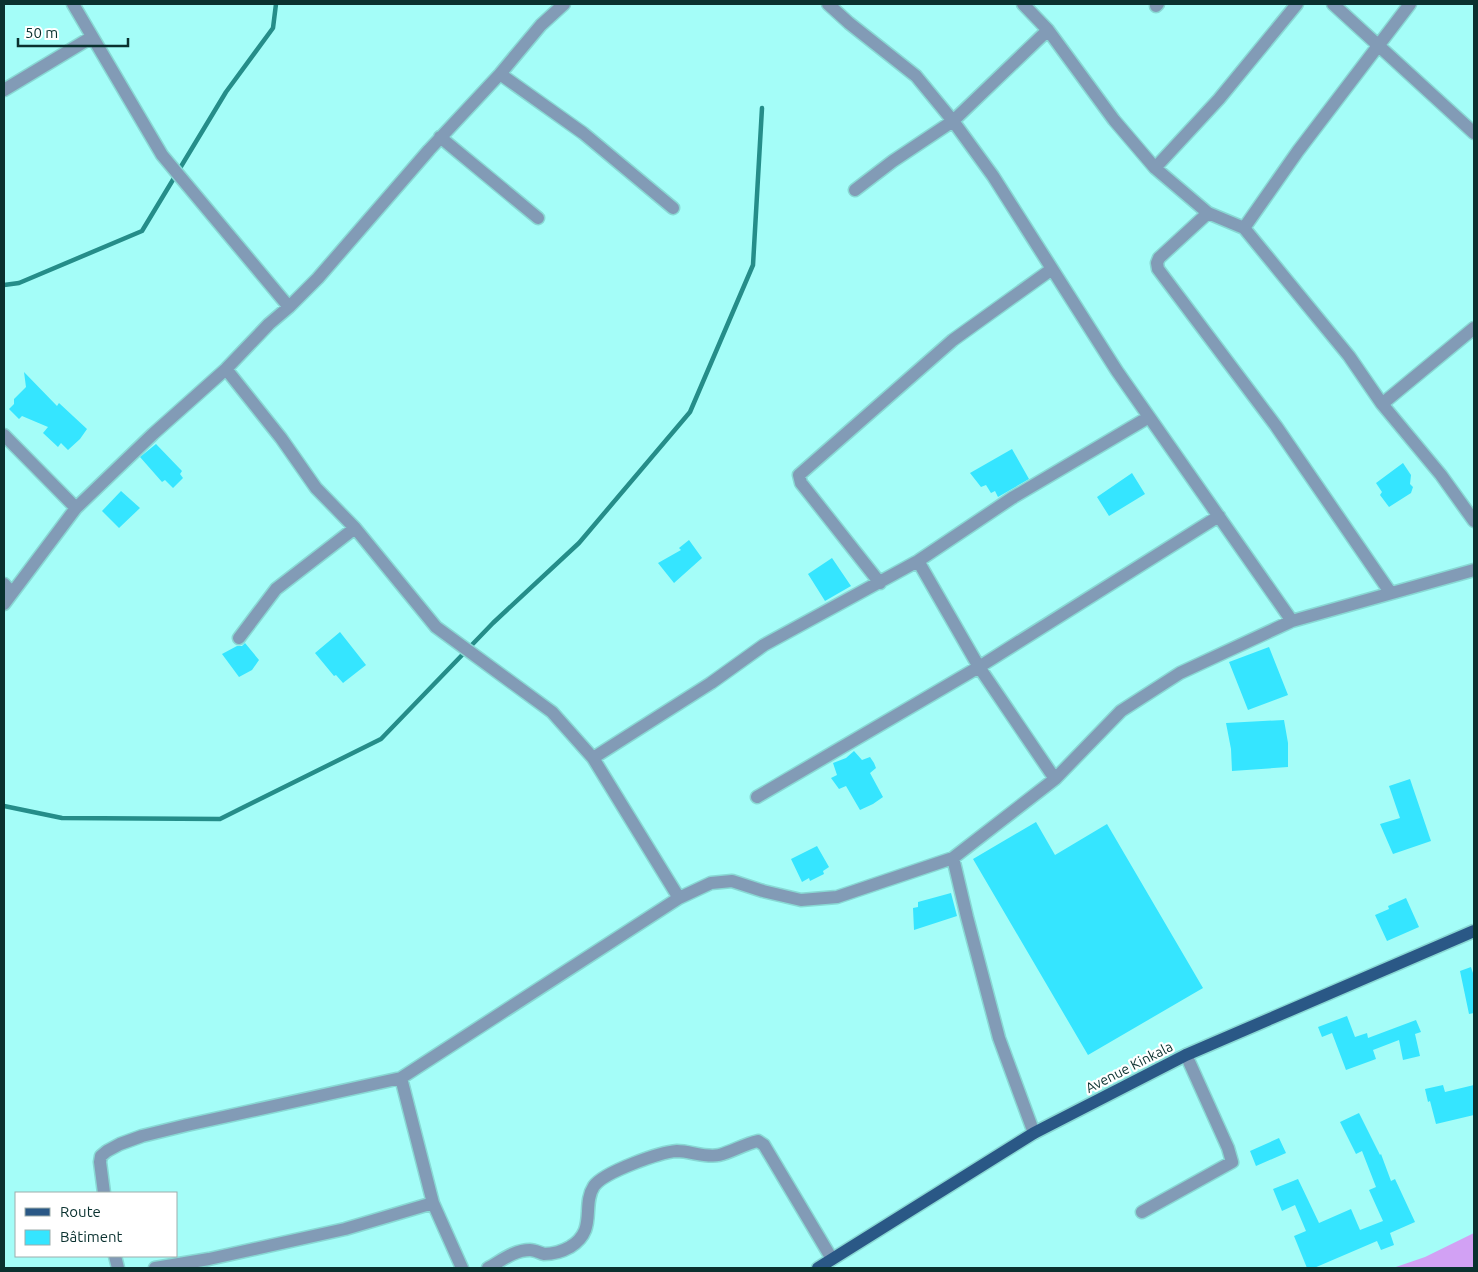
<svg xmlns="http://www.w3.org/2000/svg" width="1478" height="1272" font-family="Ubuntu,sans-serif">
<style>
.green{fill:#d2a1f4}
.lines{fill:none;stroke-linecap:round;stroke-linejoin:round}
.stream{stroke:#258d89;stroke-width:4.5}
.building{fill:#35e5ff}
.street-casing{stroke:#88d8d4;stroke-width:15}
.primary-casing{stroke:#88d8d4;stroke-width:15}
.street{stroke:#829bb6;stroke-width:12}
.primary{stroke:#2a5886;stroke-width:12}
.labels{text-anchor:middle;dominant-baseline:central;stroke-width:4.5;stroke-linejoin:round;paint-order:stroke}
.street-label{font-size:14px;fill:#0a312f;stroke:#fff}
</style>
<rect width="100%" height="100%" fill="#a4fdf8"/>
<!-- green -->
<path class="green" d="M1474 1233V1268H1393L1425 1257Z"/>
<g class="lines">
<!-- stream -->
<path class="stream" d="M4 285 19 283 142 231 226 92 273 28 276 4
M4 806 62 818 220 819 381 739 493 623 579 543 690 412 753 265 762 108"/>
</g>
<!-- building -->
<path class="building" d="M24 372 57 406 59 403 87 429 80 439 68 450 61 443 58 447 43 433 48 427 22 416 19 419 9 409 14 404V399L26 387Z
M156 444 182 471 180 474 183 478 173 488 165 480 162 482 140 457Z
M1012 449 1029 479 998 497 995 491 991 493 986 485 981 487 970 473Z
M1403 463 1411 475 1410 484 1413 487 1411 493 1389 507 1380 495 1382 492 1376 483Z
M1132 473 1145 494 1109 516 1097 497Z
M121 491 140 508 119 528 102 511Z
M689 540 702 558 674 583 658 563 681 550 679 548Z
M832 558 851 586 825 601 808 574Z
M340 632 366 665 343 683 336 675 334 676 315 653Z
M245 643 259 660 252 670 239 677 222 654 237 646H242Z
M1269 647 1288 695 1248 710 1229 662Z
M1284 720 1288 743V767L1232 771 1231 749 1226 723Z
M854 751 862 760 870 757 874 763 876 768 870 773 883 797 873 804 860 810 846 786 839 789 831 778 837 775 833 763 846 758Z
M1410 779 1431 841 1393 854 1380 824 1400 818 1389 786Z
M1036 822 1055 855 1107 824 1203 988 1088 1055 973 859Z
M817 846 829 867 823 871 824 874 810 881 809 878 802 882 791 859Z
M951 893 957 916 914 930 913 908 918 907V902Z
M1406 898 1419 927 1387 941 1375 915 1389 909 1388 906Z
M1471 967 1474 976V1013L1469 1014 1460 971Z
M1347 1016 1355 1037 1367 1033 1368 1038 1416 1020 1421 1032 1415 1034 1420 1056 1403 1060 1399 1040 1373 1050 1376 1059 1346 1070 1332 1033 1322 1037 1318 1027Z
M1443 1085 1445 1092 1474 1085V1115L1436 1124 1430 1101 1428 1102 1425 1089Z
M1359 1113 1380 1155 1381 1154 1391 1181 1395 1179 1415 1222 1390 1233 1394 1245 1381 1250 1377 1241 1314 1268H1307L1294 1236 1306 1231 1295 1205 1282 1211 1273 1189 1298 1179 1319 1223 1351 1209 1360 1230 1383 1221 1369 1190 1376 1187 1362 1151 1356 1154 1340 1122Z
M1279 1138 1286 1153 1256 1166 1250 1151Z"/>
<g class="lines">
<defs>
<path id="street" d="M73 4 162 155 289 307
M828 4 849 23 916 76 953 121 993 176 1117 371 1292 621
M1023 4 1048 30 1114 120 1155 168 1208 213 1244 228 1349 356 1382 404 1441 475 1474 521
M1333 4 1474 133
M1156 6 1158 4
M500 74 583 133 673 208
M4 90 92 37
M440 137 538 218
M1155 168 1219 99 1297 4
M855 190 893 161 953 121 1048 30
M1208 213 1159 258 1157 263 1158 269 1276 426 1390 592
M1244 228 1298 151 1410 4
M226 369 281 438 316 488 355 528 436 627 552 712 593 758 679 898
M1382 404 1474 328
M4 435 76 508
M918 561 979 667 1055 779
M880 583 801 483 799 475 953 340 1052 269
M4 584 12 593
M4 604 76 508 153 434 226 369 269 324 289 307 318 278 429 150 500 74 541 25 564 4
M239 638 276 589 355 528
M593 758 711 683 764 645 918 561 1012 498 1149 417
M757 797 979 667 1219 516
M953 858 967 917 999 1038 1034 1133
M401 1078 433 1203 462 1268
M104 1193 100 1162 101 1156 107 1151 120 1144 142 1136 187 1125 401 1078 679 898 711 883 732 881 763 891 801 900 837 897 953 858 1055 779 1121 711 1180 673 1292 621 1474 570
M1142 1212 1232 1162 1228 1148 1186 1055
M115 1256 118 1268
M155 1268 209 1259 345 1229 433 1203
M488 1268C501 1261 514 1250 530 1250 535 1250 540 1253 544 1254 553 1254 563 1251 570 1247 598 1230 581 1206 594 1186 604 1172 660 1152 677 1151 690 1151 706 1158 719 1155 732 1152 744 1144 758 1141L764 1145 832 1259"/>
<path id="primary" d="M818 1268 1034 1133 1186 1055 1474 931"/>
</defs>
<!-- street casing -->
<use href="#street" class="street-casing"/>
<!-- primary casing -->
<use href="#primary" class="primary-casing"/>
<!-- street -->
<use href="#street" class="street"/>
<!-- primary -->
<use href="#primary" class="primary"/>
</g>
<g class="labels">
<!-- street labels -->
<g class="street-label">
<text transform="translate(1129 1067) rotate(-27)">Avenue Kinkala</text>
</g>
</g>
<!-- border -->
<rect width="1478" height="1272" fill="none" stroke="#0a312f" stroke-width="10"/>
<!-- legend -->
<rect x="15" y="1192" width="162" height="65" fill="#ffffff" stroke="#9dadac"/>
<rect x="25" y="1208" width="25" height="8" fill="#2a5886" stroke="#9dadac"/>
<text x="60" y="1217" font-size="15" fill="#0a312f">Route</text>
<rect x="25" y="1230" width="25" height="15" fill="#35e5ff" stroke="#9dadac"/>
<text x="60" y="1242" font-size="15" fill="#0a312f">Bâtiment</text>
<!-- scale -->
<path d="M18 38v8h110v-8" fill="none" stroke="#0a312f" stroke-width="2.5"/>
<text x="25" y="38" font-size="15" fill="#0a312f" stroke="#ffffff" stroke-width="4" paint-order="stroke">50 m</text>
</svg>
